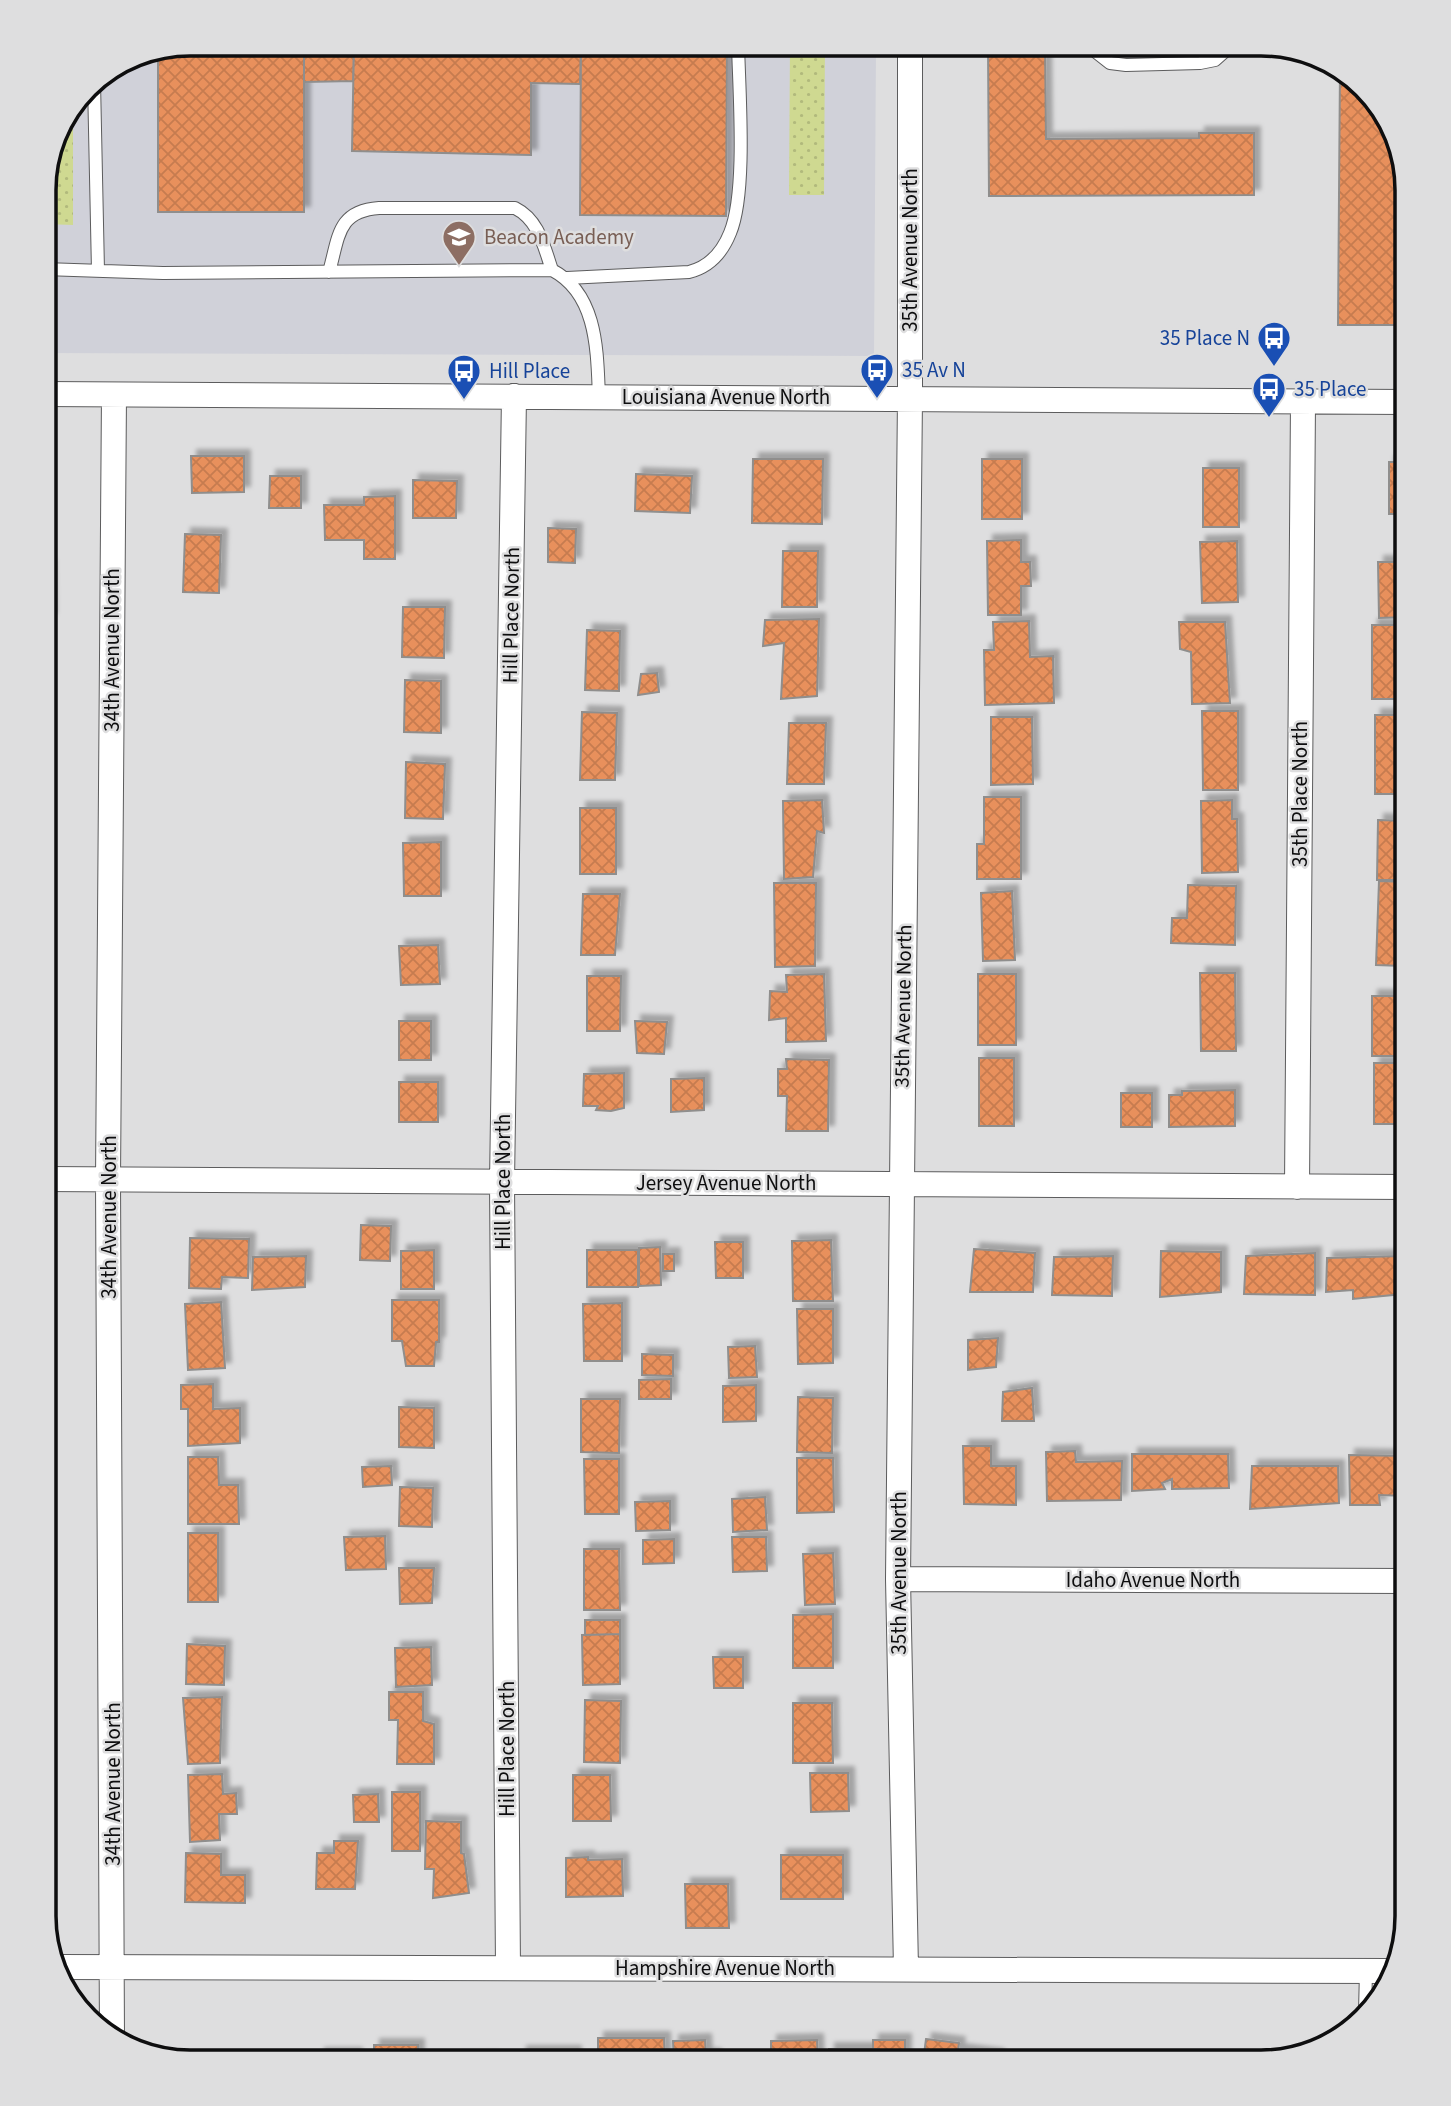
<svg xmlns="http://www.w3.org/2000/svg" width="1451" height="2106" font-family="'Source Sans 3',sans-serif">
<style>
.built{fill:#d0d1d9}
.park{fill:url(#park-dots)}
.building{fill:url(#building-cross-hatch);stroke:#8f8e8d;stroke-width:2;filter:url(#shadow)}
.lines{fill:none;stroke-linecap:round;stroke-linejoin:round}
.service-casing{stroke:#5c5c5d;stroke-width:14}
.minor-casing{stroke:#5c5c5d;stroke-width:26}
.service{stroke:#fff;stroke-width:12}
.minor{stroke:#fff;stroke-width:24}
.labels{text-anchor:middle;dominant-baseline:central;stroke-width:5;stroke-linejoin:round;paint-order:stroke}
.education-label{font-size:21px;fill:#785e54;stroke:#dededf;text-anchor:start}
.street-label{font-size:21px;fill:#0e0e0f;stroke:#dededf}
.transit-label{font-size:21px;fill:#164399;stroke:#dededf;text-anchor:start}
.rim{fill:none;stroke:#0e0e0f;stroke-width:3.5}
</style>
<defs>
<pattern id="park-dots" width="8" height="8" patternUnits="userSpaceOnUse" patternTransform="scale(1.75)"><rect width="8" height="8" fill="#cfd991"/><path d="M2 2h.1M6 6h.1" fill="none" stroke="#b1b97c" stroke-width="1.8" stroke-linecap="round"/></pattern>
<pattern id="building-cross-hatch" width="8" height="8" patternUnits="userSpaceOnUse" patternTransform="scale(1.75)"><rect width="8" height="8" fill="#e8905c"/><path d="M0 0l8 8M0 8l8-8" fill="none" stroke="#c67b4f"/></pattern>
<filter id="shadow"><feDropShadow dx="6" dy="-6" stdDeviation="2" flood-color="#0004"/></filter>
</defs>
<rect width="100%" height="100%" fill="#dededf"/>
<!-- built -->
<path class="built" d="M190 44H876L874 356 44 353V181L55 134 87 86 134 55Z"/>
<!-- park -->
<path class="park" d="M790 44H825L824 195H789Z
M73 107V225L44 224C44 176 46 148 73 107Z"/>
<!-- building -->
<path class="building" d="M190 44H304V212H158V50Z
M304 44H354L353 81 304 82Z
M354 44H581L580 84 531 83V155L352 151Z
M581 44H727L726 216 580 215Z
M988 44H1045L1046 139 1199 138V133H1254V195L989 196Z
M1127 44H1205V45H1127Z
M1340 67 1388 117 1407 190V325H1338Z
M191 456H244V492L192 493Z
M753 459H823L822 524 752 523Z
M982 459H1022V519H982Z
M1389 462H1407V514H1389Z
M1203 468H1239V527H1203Z
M636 474 692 476 690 513 635 511Z
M270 476H301V508H269Z
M413 480 457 481 456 518H413Z
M395 496V559H364V540H325L324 505H364V497Z
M548 528 576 529 575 563 548 562Z
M185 534 221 535 219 593 183 592Z
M1021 540V562H1030L1031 586H1021V615H988L987 541Z
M1237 541 1238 602 1202 603 1200 542Z
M783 551H818L817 607H782Z
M1378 562H1407V617L1379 618Z
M49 566 50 619H44V567Z
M403 607H445L444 658 402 657Z
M819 619 817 696 781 699 784 643 763 646 765 620Z
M1029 621 1030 657 1053 656 1054 703 985 705 984 650H994L993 622Z
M1179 622H1225L1230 703 1192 704 1191 652 1180 649Z
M1372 625H1407V699H1372Z
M587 630 620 631 619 691 585 690Z
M657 673 659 692 638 695 641 674Z
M405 680 441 681V733L404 732Z
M1202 711H1238V790H1203Z
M582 712 617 713 615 780H580Z
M1375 715H1407V794H1375Z
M991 717H1032L1033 784 991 785Z
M789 723H826L824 784H787Z
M406 762 445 764 443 819 405 818Z
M984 797H1021V879H977V844H984Z
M822 800 824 833 817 831 813 877 784 879 783 801Z
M1232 800V819H1237L1238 872 1202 873 1201 801Z
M580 808H616V874H580Z
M1378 820 1407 821V880H1377Z
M441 842V896H404L403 843Z
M1379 881 1407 882V944H1403V966L1376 965Z
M774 883H816L815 966 775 967Z
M1188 885 1236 886 1235 945 1171 943 1172 918H1187Z
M1012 891 1015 960 983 961 981 893Z
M583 894H620L615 955H581Z
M438 945 440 984 401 985 399 946Z
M1200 973H1235L1236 1051H1201Z
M824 974 826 1041 786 1042V1018L769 1020 770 991 787 992 786 975Z
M978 974H1016V1045H978Z
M587 976H621L620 1031H587Z
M1372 996H1407V1056H1372Z
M399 1021H431V1060H399Z
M635 1021 667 1022 664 1054 637 1053Z
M979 1058H1014V1126H979Z
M786 1059 829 1060 828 1131H786L787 1096H778V1069H787Z
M1374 1063H1407V1124H1374Z
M624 1073V1108L611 1111 596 1110 598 1106H583L584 1074Z
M704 1078V1110L671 1112V1079Z
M399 1082H438V1122H399Z
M1235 1090V1126L1169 1127V1095H1182V1091Z
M1121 1093H1152V1127H1121Z
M361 1225 391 1226 390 1261 360 1260Z
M190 1238 249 1239 248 1278 222 1277 221 1289 189 1288Z
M831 1240 833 1301H793L792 1241Z
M715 1242H743V1278H716Z
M660 1247 661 1285 639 1286V1248Z
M974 1249 1035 1253 1033 1292H970Z
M434 1250V1289H401V1251Z
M587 1250H638V1287H587Z
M1161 1251 1221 1252V1292L1160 1297Z
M1315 1253V1295L1244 1294 1246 1256Z
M663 1254H674V1271H663Z
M306 1256 305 1287 252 1290 253 1257Z
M1113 1256 1112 1296 1052 1295 1054 1257Z
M1403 1256V1294L1353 1299V1290L1326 1292 1327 1258Z
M392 1300H439V1342H436L434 1366H406L402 1341H392Z
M221 1302 225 1368 188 1370 185 1304Z
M622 1303V1361H584L583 1304Z
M797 1309H833V1363L798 1364Z
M998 1338 996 1367 968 1370V1340Z
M755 1346 757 1377 729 1378 728 1347Z
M642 1354 673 1355V1376L642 1375Z
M671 1379V1399H639V1380Z
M213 1384V1409L240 1408V1443L188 1446V1409H181V1385Z
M756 1385V1421L723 1422V1386Z
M1032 1388 1034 1421H1002L1003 1392Z
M798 1397 833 1398 832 1453 797 1452Z
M581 1399H620L619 1453 581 1452Z
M399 1407 434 1408V1448L399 1447Z
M963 1446H991V1466H1016V1505L964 1504Z
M1075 1451 1076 1462 1122 1461 1121 1500 1047 1501 1046 1452Z
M1132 1454H1228L1229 1488 1172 1489V1479L1162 1483 1165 1489 1132 1491Z
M1349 1455 1407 1456V1496L1379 1495 1380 1505H1350Z
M188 1457H218L219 1485H238L239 1524H188Z
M797 1458H833L834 1512 797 1513Z
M584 1459H619V1514H585Z
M391 1466 392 1485 363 1487 362 1467Z
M1252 1466H1338L1339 1503 1250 1509Z
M400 1487 433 1488 432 1527 399 1526Z
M765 1497 767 1530 733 1532 732 1499Z
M670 1501V1530L636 1531 635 1502Z
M188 1533H218V1602H188Z
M385 1536 386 1569 346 1570 344 1537Z
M732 1537H766L767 1571 733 1572Z
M674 1539V1563L643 1564V1540Z
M584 1549H619L620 1610H584Z
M833 1553 835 1604 805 1605 803 1554Z
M399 1568H434L432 1603 400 1604Z
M833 1614V1668H793V1615Z
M585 1620H620V1634L585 1635Z
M620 1634V1684L583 1685 582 1635Z
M187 1644 225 1646 224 1685 186 1684Z
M431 1647 432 1685 396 1687 395 1648Z
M713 1657H743V1688H714Z
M389 1692H423V1721L434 1724V1764H397L398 1720H389Z
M222 1697 220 1763 188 1764 183 1698Z
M585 1700 621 1701 620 1763 584 1762Z
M793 1703H832L833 1763H793Z
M810 1773H848L849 1811 811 1812Z
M222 1774 223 1794 236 1793 237 1814H219L220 1840 190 1842 188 1775Z
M573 1775H610L611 1821H573Z
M392 1792H420V1851H392Z
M378 1794 379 1822H354L353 1795Z
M426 1821 461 1822V1853L464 1854 469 1893 433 1898 434 1869H425Z
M334 1841H358L355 1889H316L317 1853H334Z
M186 1853 221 1854V1875H245V1903L185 1902Z
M781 1855H843V1899H781Z
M588 1857V1860L622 1859 623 1896 566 1897V1858Z
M685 1884H728L729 1928H686Z
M598 2038H664L665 2062H598Z
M926 2039 959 2043 958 2050 998 2055 997 2062H923Z
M705 2040 706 2055H715V2062H674L673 2041Z
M817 2040 818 2062H771V2041Z
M873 2040H905V2062H873Z
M374 2045H418V2062H374Z
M829 2049H879V2062H829Z
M521 2052H575V2062H520Z
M319 2054H356V2062H319Z
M492 2058V2062H456V2059Z"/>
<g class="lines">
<defs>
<path id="service" d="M1095 44 1096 52 1110 63 1126 65 1200 63 1215 60 1233 44
M94 82 98 271
M44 269 163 273 552 270C598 294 597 352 599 397
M329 272C339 237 337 211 379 208H515C539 220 544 247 552 270
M567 278 689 272C709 267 722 253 730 233 747 193 739 91 738 44
M1365 2012 1366 1971"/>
<path id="minor" d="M44 394 1407 402
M44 1179 1407 1187
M1297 1187 1303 402
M898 1579 1407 1581
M57 1967 1392 1971
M508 1968 502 1182 514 396
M906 1968 898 1579 910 397V44
M112 2039 108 1180 114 395"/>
</defs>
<!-- service casing -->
<use href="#service" class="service-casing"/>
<!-- minor casing -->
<use href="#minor" class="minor-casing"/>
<!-- service -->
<use href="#service" class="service"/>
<!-- minor -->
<use href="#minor" class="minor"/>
</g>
<!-- icons -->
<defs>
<symbol id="school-pin" viewBox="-11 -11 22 30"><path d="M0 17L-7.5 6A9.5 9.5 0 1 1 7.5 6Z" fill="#8d6e63" stroke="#dededf"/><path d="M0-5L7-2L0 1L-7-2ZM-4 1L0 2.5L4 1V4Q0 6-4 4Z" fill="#fff"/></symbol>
<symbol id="bus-pin" viewBox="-11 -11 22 30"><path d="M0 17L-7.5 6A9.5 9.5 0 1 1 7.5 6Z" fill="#1a4fb4" stroke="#dededf"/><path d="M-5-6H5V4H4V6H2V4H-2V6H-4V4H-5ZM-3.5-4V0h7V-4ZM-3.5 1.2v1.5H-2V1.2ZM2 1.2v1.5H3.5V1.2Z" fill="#fff"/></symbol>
</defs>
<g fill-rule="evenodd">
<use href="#school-pin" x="440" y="218" width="38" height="52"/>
<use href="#bus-pin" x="1255" y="319" width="38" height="52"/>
<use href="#bus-pin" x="858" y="351" width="38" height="52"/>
<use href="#bus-pin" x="445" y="352" width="38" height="52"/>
<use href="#bus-pin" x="1250" y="370" width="38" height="52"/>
</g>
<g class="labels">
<!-- education labels -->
<g class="education-label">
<text x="484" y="237">Beacon Academy</text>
</g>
<!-- street labels -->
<g class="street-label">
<text transform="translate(910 250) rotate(-90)">35th Avenue North</text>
<text x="726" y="397">Louisiana Avenue North</text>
<text transform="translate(511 615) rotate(-89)">Hill Place North</text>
<text transform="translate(112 650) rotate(-90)">34th Avenue North</text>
<text transform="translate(1300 794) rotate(-90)">35th Place North</text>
<text transform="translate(903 1006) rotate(-89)">35th Avenue North</text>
<text transform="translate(503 1182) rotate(-90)">Hill Place North</text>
<text x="726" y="1183">Jersey Avenue North</text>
<text transform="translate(109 1217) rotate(-90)">34th Avenue North</text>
<text transform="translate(899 1573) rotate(-90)">35th Avenue North</text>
<text x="1153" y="1580">Idaho Avenue North</text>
<text transform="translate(507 1749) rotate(-90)">Hill Place North</text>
<text transform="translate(113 1784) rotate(-90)">34th Avenue North</text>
<text x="725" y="1968">Hampshire Avenue North</text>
</g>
<!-- transit labels -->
<g class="transit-label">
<text x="1250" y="338" text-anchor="end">35 Place N</text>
<text x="902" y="370">35 Av N</text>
<text x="489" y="371">Hill Place</text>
<text x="1294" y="389">35 Place</text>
</g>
</g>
<!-- crop -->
<path d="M0 0H1451V2106H0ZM190 56H1261A134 134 0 0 1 1395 190V1916A134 134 0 0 1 1261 2050H190A134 134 0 0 1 56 1916V190A134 134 0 0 1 190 56Z" fill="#dededf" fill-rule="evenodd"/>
<path class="rim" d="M190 56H1261A134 134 0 0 1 1395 190V1916A134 134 0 0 1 1261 2050H190A134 134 0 0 1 56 1916V190A134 134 0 0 1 190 56Z"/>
</svg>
